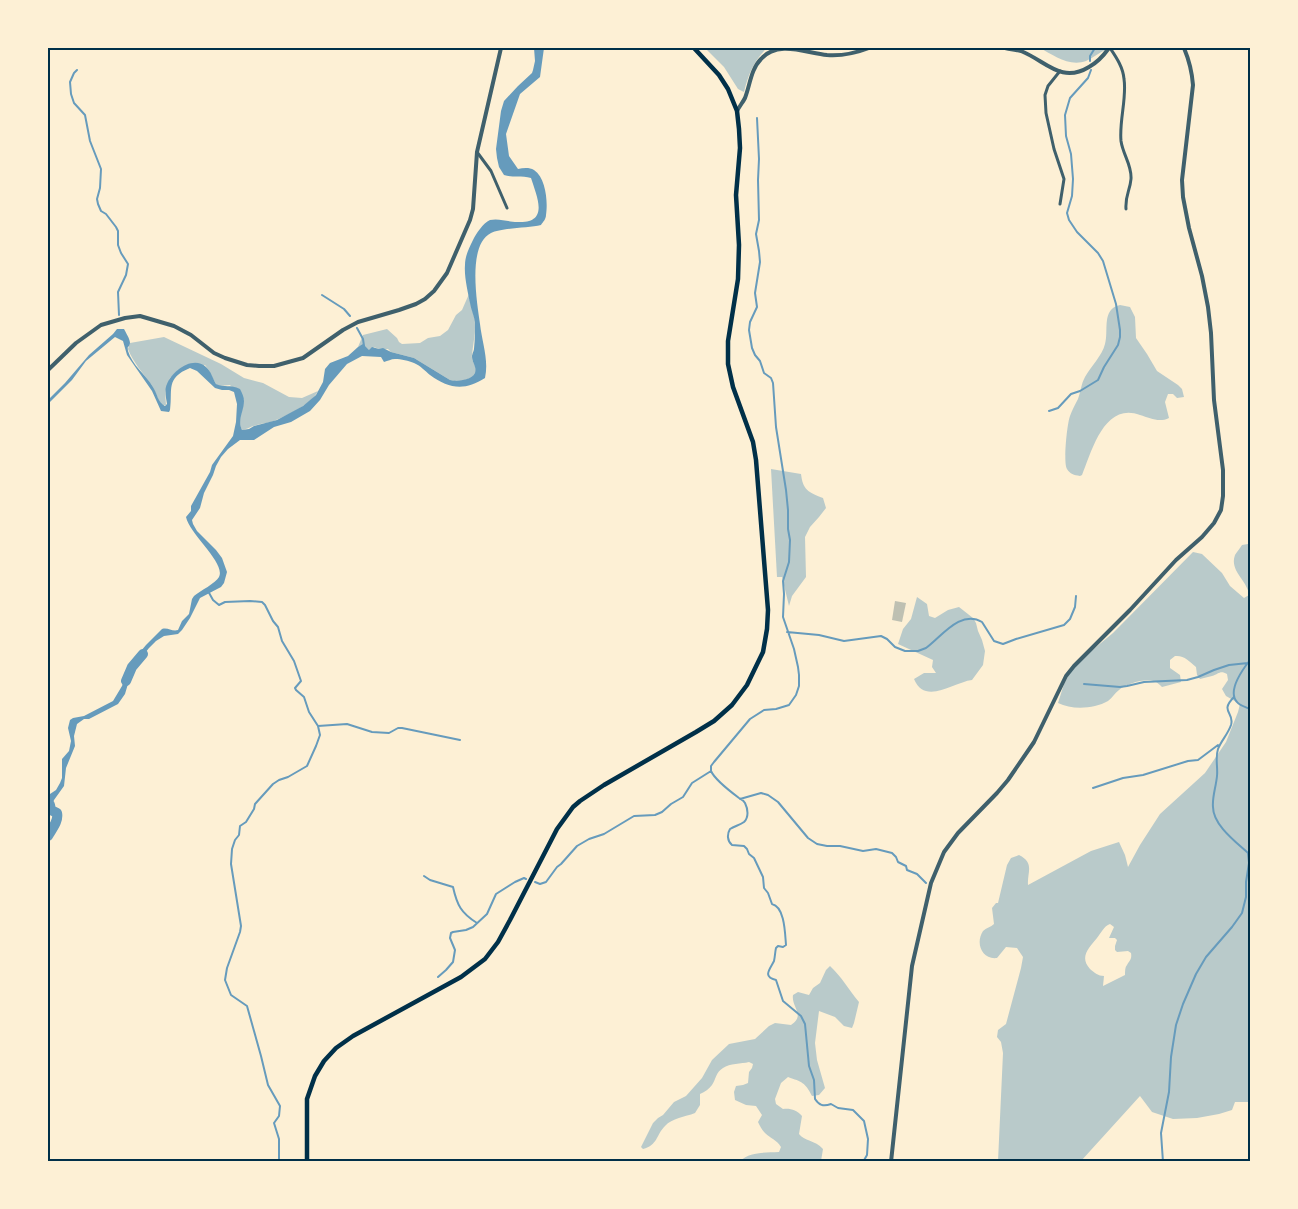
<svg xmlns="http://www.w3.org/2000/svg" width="1298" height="1209" font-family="Arial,sans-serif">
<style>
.green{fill:#b9caca;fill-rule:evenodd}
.water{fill:#669bbc}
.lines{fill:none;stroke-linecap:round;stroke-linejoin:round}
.stream{stroke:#669bbc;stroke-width:2}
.river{stroke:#669bbc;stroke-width:10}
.building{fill:#bec0b2}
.minor{stroke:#3f606c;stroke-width:3}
.tertiary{stroke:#3f606c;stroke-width:4}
.secondary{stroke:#003049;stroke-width:4.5}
.neatline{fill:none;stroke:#003049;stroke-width:2}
</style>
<rect width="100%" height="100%" fill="#fdf0d5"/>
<!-- green -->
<path class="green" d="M705 48H767C754 60 748 75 744 92L738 89 724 67Z
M1040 48H1107V49C1100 52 1093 58 1086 61 1069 67 1053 55 1040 48Z
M469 294C470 303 473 312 475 320 476 332 473 344 472 355 471 361 476 365 476 370 474 381 458 382 450 380L414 358 391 352 388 349H379L374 347 370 351 363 345 358 347 363 335 387 329 397 338 399 342 402 344 420 343 428 338 440 336 448 330 456 315 462 310Z
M1120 305 1130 307 1135 317 1136 338 1147 354 1157 371 1178 385 1182 389 1184 397 1177 398 1173 394H1168L1165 402 1169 418C1159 423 1150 418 1140 415 1104 402 1092 451 1082 475L1080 476C1074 475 1070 474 1067 469 1063 463 1067 424 1070 416 1072 410 1075 405 1078 399 1081 391 1081 384 1085 377 1091 366 1102 356 1105 344 1109 331 1101 309 1120 305Z
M164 337 221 364 244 378 263 383 289 397 302 398 318 391C312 403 289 415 276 420 270 423 263 423 257 425 251 426 248 429 242 430 237 421 243 410 244 400L230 385 219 386 216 384 208 369 205 365 178 370 170 378 165 392 166 405C162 405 162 406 160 402 156 396 155 389 151 384 142 372 133 362 128 349L130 343Z
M771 469 801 474C803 490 808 492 823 498L826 508 819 517 810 527 805 537 806 577 792 596 789 606 782 577H777Z
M1248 544H1250V1102H1235L1232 1110 1219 1114 1197 1118 1173 1119 1152 1112 1140 1096 1081 1161H998L1003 1053 1001 1042 997 1037 998 1030 1006 1024 1021 968 1023 957 1017 948 1006 947 997 958C982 960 975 943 983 931 986 928 991 927 994 924L992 908 996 903H998L1007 865 1011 858 1019 855C1035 863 1027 872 1028 885L1091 851 1119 842 1125 855 1128 867 1140 845 1160 814 1205 773 1226 742 1238 712 1240 704 1226 696 1222 689 1228 680 1227 674C1220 670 1219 674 1212 676 1208 677 1204 678 1200 679L1197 675 1196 667C1189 661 1184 655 1175 656L1170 660V668L1180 675 1181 682 1162 687C1160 685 1158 683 1156 682 1148 677 1125 684 1119 690 1115 693 1112 698 1108 701 1094 709 1072 710 1058 703L1064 684 1069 674 1078 662 1113 633 1193 552 1202 554 1222 573 1230 586 1244 598 1249 595C1248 581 1229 571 1235 555 1237 552 1240 548 1242 545ZM1110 924 1114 927 1109 938H1115L1117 940 1115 946V950L1117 952 1128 951 1131 953C1132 959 1130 960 1127 965 1125 967 1125 971 1125 975L1103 986 1104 976C1098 976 1095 973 1090 969 1079 957 1089 948 1097 938 1101 933 1104 926 1110 924Z
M917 597 927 604 929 616 935 618 948 610 959 607 973 618 976 623 978 631 982 640 985 651 983 665 972 680C954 682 925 706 914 679L924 673H936L932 667 933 660 898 644 903 629 911 619Z
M830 966C841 976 849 990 859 1002L854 1023 852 1028 844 1026 835 1017 819 1011 815 1043 817 1060 825 1088 819 1095 812 1096C805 1082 802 1082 788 1077L781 1083 775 1099 776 1104 783 1109C790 1108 797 1110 802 1116L799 1134C804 1141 815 1140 823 1149L821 1161H740C751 1151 766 1153 779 1152L781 1147C776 1139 771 1139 765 1133 762 1130 760 1126 758 1122L762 1115 756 1106 746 1105 735 1100 734 1092 736 1086 743 1085 748 1083 749 1072 752 1068 753 1064 749 1062C741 1064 730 1063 723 1068 716 1072 716 1079 712 1085 709 1089 705 1092 700 1094V1105L695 1113C685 1117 672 1118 665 1126 656 1135 658 1145 643 1149L641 1147 653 1123 658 1118 663 1115 674 1102 686 1096 702 1078 712 1060 729 1044 755 1039 769 1026 775 1023 791 1025C806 1015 791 1007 793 995L798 992 809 995 813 988 820 983 826 970Z"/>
<!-- water -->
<path class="water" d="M534 48H544L540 77 520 94 506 134 509 156 518 169C523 168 529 167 534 170 546 178 548 202 546 215 546 219 543 222 541 225 528 228 501 228 491 233 467 245 477 302 480 324 482 342 489 360 485 378 465 391 449 389 430 375 425 371 421 366 414 363 409 361 401 359 395 359 391 359 388 361 384 362L381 357 362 356 347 364 329 385 320 400 310 411 291 422 274 427 254 440H240L228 449 221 457 216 466 213 475 204 493 200 508 192 520 193 524 197 531 216 550 222 558 227 572 224 583 221 587 200 598 190 618 182 630 178 634 164 636 156 641 149 648 138 662 132 666 130 670V677L125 694 118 704 89 719H84L77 724 74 736 75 746 66 768 64 786 54 800 52 806 57 813 55 822 56 826 48 838V829L53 817 52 814 48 812 49 798 50 794 56 790 60 783 62 778V759L69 751 71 741 68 728 70 720 73 718 84 716 113 701 122 686 130 664 146 645 162 629C168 627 172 632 178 630L182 621 189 614 192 599 194 596C200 591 216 583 219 577 226 563 190 535 186 517L191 511V506L210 472 212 465 233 436 236 422 237 404 234 392 229 390H222L215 388 197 371 190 368C165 378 173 390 170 410L169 412 161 411 152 391 127 355 123 341 115 337 86 361 72 380 48 404V400L65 383 89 355 113 334 117 329H124C126 333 130 339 130 343 129 349 127 344 128 351 132 365 146 375 153 387 157 393 158 403 165 406L167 404C166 397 164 390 167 384 172 371 193 355 206 367 211 371 213 379 216 384 225 388 230 384 240 389 242 393 244 397 244 401 244 411 237 420 242 430L249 429 254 426 277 420 303 406 316 395 323 382 325 369 330 363 348 356 358 347 363 344 369 350 372 347 379 349 383 348 391 352 414 358 450 380C458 382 479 380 475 367 474 363 472 361 472 356 472 355 474 350 474 349 475 340 475 330 475 322 474 316 471 309 470 303 468 292 464 277 465 265 465 256 469 248 473 240 476 234 483 223 490 220 499 218 509 222 517 222 550 224 537 197 531 178 522 175 513 178 504 175L499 167 497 158 496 149 501 111 504 101 518 86 532 73 533 70 535 61Z"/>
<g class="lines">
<!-- stream -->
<path class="stream" d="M1090 61V56L1095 48
M77 70 74 73 70 82 71 94 74 103 85 115 90 141 101 169 100 188 97 199 98 204 101 211 106 214 116 227 118 231V245L121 253 128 264 126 275 118 292 119 315
M322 295 344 309 350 316
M357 328 363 339 364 346
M1049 411 1058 408 1071 394 1080 391 1098 380 1104 367 1118 345 1120 337V330L1116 304 1103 261 1098 253 1077 232 1069 220 1067 213 1072 196 1073 179 1071 154 1066 136 1065 115 1070 98 1088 78 1091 70
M208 591 213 600 219 605 225 602 250 601 262 602 265 605 273 621 278 627 282 641 294 661 301 681 295 688 296 690 304 697 309 712 318 726 320 735 316 746 307 766 288 777 279 780 273 784 255 804 254 809 246 822 240 826 239 835 235 840 232 849 231 864 241 926 240 932 227 968 225 980 231 995 247 1006 261 1056 268 1085 280 1106 279 1116 274 1123 279 1139V1162
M787 632 819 635 844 641 881 636 887 639 895 647 905 651H918L926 648C941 637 961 609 982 622L994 641 1003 644 1016 639 1064 625 1070 619 1075 607 1076 596
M1250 660C1243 669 1227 691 1237 702 1240 706 1246 707 1250 709
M1084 684 1120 687 1127 686 1144 682 1187 680 1198 677 1214 670 1229 665 1248 663
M318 726 347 724 372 732 389 733 398 728H402L460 740
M711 771C715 780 731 792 739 798 742 800 743 800 745 803 748 809 749 817 744 822 740 825 735 826 730 829 727 834 727 841 732 845L744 846 747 849 749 854 754 858 763 877 764 888 768 893 772 904C785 907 785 934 786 945L783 947 778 946 776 948C775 952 775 957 774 961 770 969 762 977 776 980L783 1001 801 1016 805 1024 809 1066 814 1080 815 1099C819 1105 823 1107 831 1104L838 1108 853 1110 864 1121 868 1139 867 1155 863 1162
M1093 788 1123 778 1143 775 1188 761 1198 760 1218 745
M740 799 761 793 768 795 778 802 808 838 817 844 827 846H840L863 851 876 849 892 853 896 857 898 862 906 866 907 870 917 874 926 883
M424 876 430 880 453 887C457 905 461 913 477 923
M535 882 540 884 546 882 557 867 561 864 577 846 589 839 604 834 634 816 655 815 662 812 671 804 683 797 692 783 711 771V766L714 762 750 719 764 710 776 709 789 705 796 695 799 686V675L798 667 794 649 783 617 784 594 783 581 789 562 790 540 788 529V510L786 490 776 427 773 383 771 378 764 373 760 361 755 355 752 348 749 330 750 322 757 307 755 293 760 262 759 251 756 234 759 220 758 180 759 159 757 118
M438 977 446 970 453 962 455 950 450 938 451 933 453 932 466 930 473 927 487 914 496 894 515 882 524 878 526 879
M1163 1162 1161 1133 1169 1092 1171 1057 1176 1025 1183 1004 1196 974 1206 957 1232 927 1242 913 1246 897V882L1249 863 1248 853C1236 842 1213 825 1213 807 1212 797 1216 787 1217 776 1218 767 1215 758 1218 749 1221 741 1228 734 1231 725 1235 712 1219 712 1234 697"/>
<!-- river -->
<path class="river" d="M126 681 132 667 143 654
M48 836C52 829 59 821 57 813L51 810 50 805"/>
</g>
<!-- building -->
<path class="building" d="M895 601 906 603 902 622 892 620Z"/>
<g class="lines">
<!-- minor -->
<path class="minor" d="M1110 48C1116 57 1123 67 1124 79 1127 98 1119 121 1121 141 1123 155 1132 165 1131 179 1130 191 1125 195 1126 209
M1060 71 1048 86 1045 95 1046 113 1054 149 1064 179 1060 204
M477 152 491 171 507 208"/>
<!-- tertiary -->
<path class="tertiary" d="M1005 48C1010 49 1016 50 1021 51 1046 61 1061 84 1089 67 1098 62 1104 55 1109 48
M737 111C739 107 743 102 745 98 750 85 751 69 761 59 778 40 806 53 827 55 841 56 856 53 869 48
M48 370 76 343 101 325 125 318 140 316 174 326 191 335 214 353 225 358 247 365 259 366H274L303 358 343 330 358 322 399 310 416 304 425 299 434 291 447 273 470 220 473 209 477 152 501 48
M891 1162 912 966 931 883 944 852 958 833 997 793 1008 780 1034 742 1066 676 1074 666 1130 610 1176 560 1202 537 1214 523 1221 510 1223 496V470L1214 400 1211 333 1208 307 1202 276 1189 228 1183 197 1182 180 1193 85C1192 72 1189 60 1184 48"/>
<!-- secondary -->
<path class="secondary" d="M307 1162V1099L315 1076 324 1061 336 1048 353 1036 461 977 485 959 498 942 510 920 557 829 573 807 580 801 604 785 696 732 714 721 732 705 747 685 763 652 767 629 768 610 756 460 753 442 733 387 728 364V341L738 279 739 245 736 195 740 148 739 129 737 111 728 89 719 75 694 48"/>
</g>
<!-- border -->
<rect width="1298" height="1209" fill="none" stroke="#fdf0d5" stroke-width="98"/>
<rect x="49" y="49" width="1200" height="1111" class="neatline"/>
</svg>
